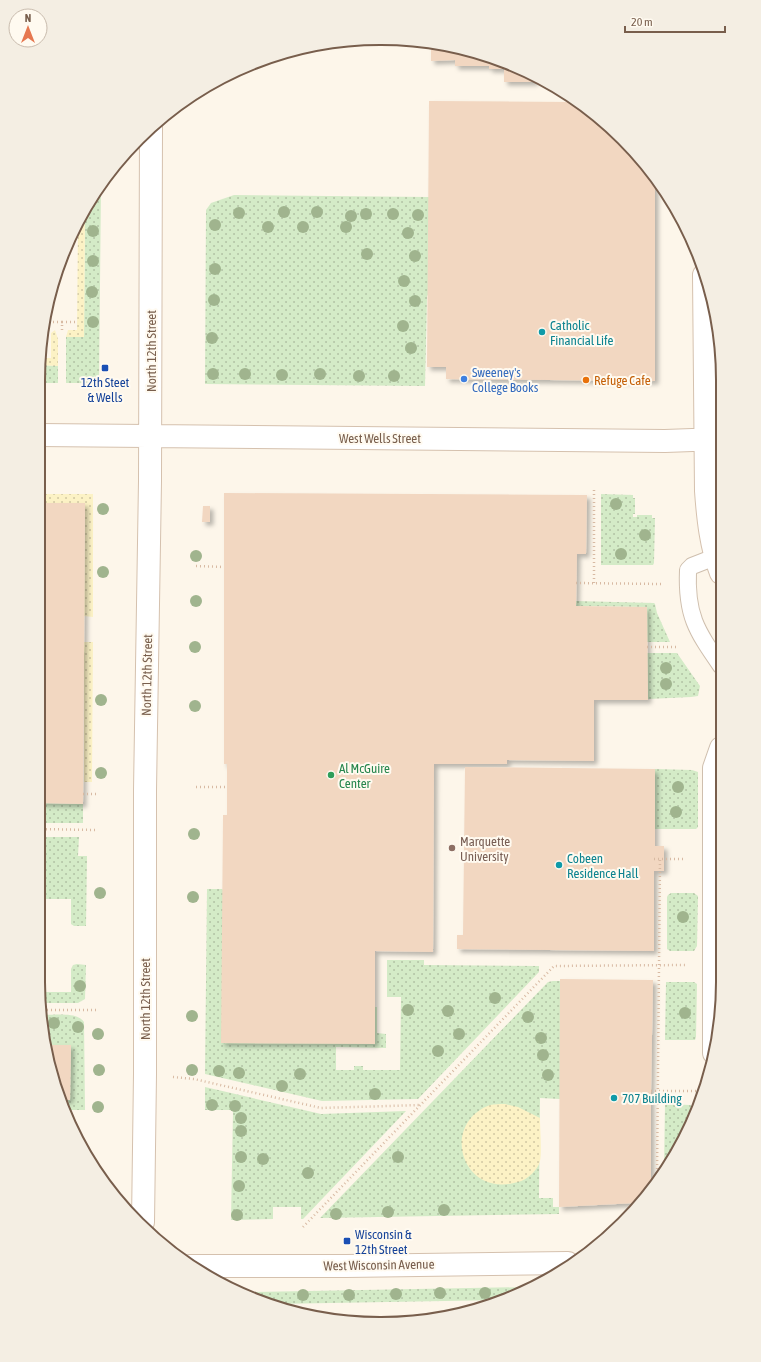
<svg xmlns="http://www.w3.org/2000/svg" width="761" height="1362" font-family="'Asap Condensed',sans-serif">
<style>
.grass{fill:url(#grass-dots)}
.sand{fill:url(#sand-dots)}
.building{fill:#f2d7c1;filter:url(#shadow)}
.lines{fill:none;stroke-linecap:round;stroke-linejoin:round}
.lane-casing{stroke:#cfbfae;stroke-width:18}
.street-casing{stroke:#cfbfae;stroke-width:24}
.secondary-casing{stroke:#d5c1ae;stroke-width:24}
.path{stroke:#d8baa3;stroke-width:2.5;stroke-dasharray:1 3;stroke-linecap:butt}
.lane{stroke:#fff;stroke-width:16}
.street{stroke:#fff;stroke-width:22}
.secondary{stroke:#fff;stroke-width:22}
.tree{fill:#a0b48e}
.culture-dot{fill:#0f9aa8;stroke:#fffaf0;stroke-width:1.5}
.transit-dot{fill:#1a4fb4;stroke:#fffaf0;stroke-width:1.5}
.shop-dot{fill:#3f7fe0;stroke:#fffaf0;stroke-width:1.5}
.food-dot{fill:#e8710a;stroke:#fffaf0;stroke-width:1.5}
.leisure-dot{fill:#2e9e5b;stroke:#fffaf0;stroke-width:1.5}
.education-dot{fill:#8d6e63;stroke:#fffaf0;stroke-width:1.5}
.labels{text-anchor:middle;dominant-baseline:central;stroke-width:4;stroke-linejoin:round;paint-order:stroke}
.culture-label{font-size:13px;fill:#0d838f;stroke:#fffaf0;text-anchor:start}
.street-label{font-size:13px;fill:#785e4c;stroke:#fffaf0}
.shop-label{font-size:13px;fill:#366cbe;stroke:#fffaf0;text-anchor:start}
.food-label{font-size:13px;fill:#c56008;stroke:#fffaf0;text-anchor:start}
.transit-label{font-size:13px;fill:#164399;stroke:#fffaf0}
.leisure-label{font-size:13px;fill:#27864d;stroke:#fffaf0;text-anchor:start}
.education-label{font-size:13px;fill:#785e54;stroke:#fffaf0;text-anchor:start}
.rim{fill:none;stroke:#785e4c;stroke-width:2}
</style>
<defs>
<pattern id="grass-dots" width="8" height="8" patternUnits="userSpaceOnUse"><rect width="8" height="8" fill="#d4ebc7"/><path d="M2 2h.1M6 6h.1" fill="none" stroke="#b1c2a4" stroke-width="1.8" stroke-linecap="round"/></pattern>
<pattern id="sand-dots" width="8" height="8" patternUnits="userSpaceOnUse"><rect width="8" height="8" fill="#fcf2c5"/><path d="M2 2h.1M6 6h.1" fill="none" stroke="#d1c7a2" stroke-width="1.8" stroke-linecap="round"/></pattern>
<filter id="shadow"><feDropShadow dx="3.5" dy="3.5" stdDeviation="2" flood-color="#0004"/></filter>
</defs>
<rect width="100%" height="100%" fill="#fdf6ea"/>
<!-- grass -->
<path class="grass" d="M101 186 99 383H66V337H84L85 208Z
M234 195 429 197 428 295 427 296 425 386 205 384 206 210 211 203Z
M39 365 58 366V383H39Z
M601 494 633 495V498H635V514H633V517H637V515H652V518H655L654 563 653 565H601Z
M576 601 654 603 655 604 657 613 670 642H647V607L576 606Z
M647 653H677L700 686 698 696 691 697 648 699Z
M655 769 692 770 698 772V827L696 829H655Z
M38 803 83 804V823H38Z
M38 837H79L78 856H87L86 926H74L71 924V899H38Z
M207 889H222L375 1007H377V1033L386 1034V1048L336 1047V1070H354V1066H363V1070H400L401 997H387V960H424V965L539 966V972L418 1099 322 1101 205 1074Z
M671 893H694L698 896 697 946 694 951H670L667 949V897L668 895Z
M77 964 86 965 85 999 78 1003H42L40 992H71V969L73 965Z
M553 981H560V1099L540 1098 539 1198H553V1207H559V1214L320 1218 548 982Z
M666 982H694L697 984 696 1037 695 1040H665Z
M44 1015C55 1015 78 1012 84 1022L85 1110H66L61 1100H70L71 1046 49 1045Z
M205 1087 321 1114 406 1111 303 1219H301V1207H273V1219L231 1220 233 1110H205Z
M665 1104 690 1105 696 1108 677 1153 664 1169Z
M530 1287 512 1298 502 1300 274 1304 247 1292Z"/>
<!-- sand -->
<path class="sand" d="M85 208 84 337H66L68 330H77L78 224Z
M55 330 58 339V366L39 365V358H51V333Z
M39 494H93V617L84 616 85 503H39Z
M84 642H93L92 782H84Z
M505 1104 518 1107 540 1118C540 1129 542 1152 540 1161 538 1170 527 1180 518 1182 462 1199 439 1124 490 1105 494 1104 500 1104 505 1104Z"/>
<!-- building -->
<path class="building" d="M431 42 490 56 535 76V82H504V69H489V66H455V60L431 61Z
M429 101 576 102 606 123 655 179V381L446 379V367H427Z
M224 493 587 495 586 554H577L576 606 647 607 648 700H594V761L507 760V764H434L433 952 375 951V1044L221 1043 223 815H227V764H224Z
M39 503H85L83 804 38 803Z
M203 506H210V522H202Z
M465 767 655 769V846H664V871H654V951L457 949V935H463Z
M560 979 653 980 651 1091V1184L636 1203 559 1207Z
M49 1045H71L70 1100H61L56 1092Z"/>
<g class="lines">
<defs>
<path id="lane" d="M715 557 692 566 688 570C686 615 696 630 721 666"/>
<path id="street" d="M714 1053V768L721 748"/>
<path id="secondary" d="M704 275 706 491C708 519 711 547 721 573
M39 435 665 441 720 439
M143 1222 145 1074V790L150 481 151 128
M190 1266H346L568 1263"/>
</defs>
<!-- lane casing -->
<use href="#lane" class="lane-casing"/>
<!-- street casing -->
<use href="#street" class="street-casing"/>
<!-- secondary casing -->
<use href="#secondary" class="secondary-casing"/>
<!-- path -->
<path class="path" d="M45 322H62V330
M62 322H77
M594 490V583
M196 566 224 567
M576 583 661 584
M647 647H678
M196 787H227
M83 794H96
M38 829 95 830
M654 859H660
M43 1010H96
M173 1077 194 1079 321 1108 421 1105
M651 1091H703
M657 1177 660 859H686
M303 1227 554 966 685 965"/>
<!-- lane -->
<use href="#lane" class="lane"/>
<!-- street -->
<use href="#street" class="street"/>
<!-- secondary -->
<use href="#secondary" class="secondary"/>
</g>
<!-- trees -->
<g class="tree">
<circle cx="284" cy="212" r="6"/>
<circle cx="317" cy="212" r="6"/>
<circle cx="239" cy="213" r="6"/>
<circle cx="366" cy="214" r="6"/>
<circle cx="393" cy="214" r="6"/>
<circle cx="418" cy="215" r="6"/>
<circle cx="351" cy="216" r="6"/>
<circle cx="215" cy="225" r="6"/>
<circle cx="268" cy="227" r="6"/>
<circle cx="303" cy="227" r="6"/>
<circle cx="346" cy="227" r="6"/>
<circle cx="93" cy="231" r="6"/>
<circle cx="408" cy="233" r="6"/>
<circle cx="367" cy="254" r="6"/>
<circle cx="415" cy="256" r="6"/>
<circle cx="93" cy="261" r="6"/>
<circle cx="215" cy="269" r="6"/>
<circle cx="404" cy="281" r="6"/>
<circle cx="92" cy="292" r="6"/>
<circle cx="214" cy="300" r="6"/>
<circle cx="415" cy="301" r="6"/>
<circle cx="93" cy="322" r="6"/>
<circle cx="403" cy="326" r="6"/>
<circle cx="212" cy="338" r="6"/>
<circle cx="411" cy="348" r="6"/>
<circle cx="213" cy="374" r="6"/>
<circle cx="245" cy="374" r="6"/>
<circle cx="320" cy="374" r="6"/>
<circle cx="282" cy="375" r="6"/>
<circle cx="359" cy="376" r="6"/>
<circle cx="394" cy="376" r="6"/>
<circle cx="616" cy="504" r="6"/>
<circle cx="103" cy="509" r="6"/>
<circle cx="645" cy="535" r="6"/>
<circle cx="621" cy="554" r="6"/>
<circle cx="196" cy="556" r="6"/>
<circle cx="103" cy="572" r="6"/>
<circle cx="196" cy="601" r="6"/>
<circle cx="195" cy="647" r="6"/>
<circle cx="666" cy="668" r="6"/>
<circle cx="666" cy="684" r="6"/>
<circle cx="101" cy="700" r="6"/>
<circle cx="195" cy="706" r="6"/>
<circle cx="101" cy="773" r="6"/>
<circle cx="678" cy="787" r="6"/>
<circle cx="676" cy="812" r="6"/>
<circle cx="194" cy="834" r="6"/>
<circle cx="100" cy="893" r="6"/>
<circle cx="193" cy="897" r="6"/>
<circle cx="683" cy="917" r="6"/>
<circle cx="80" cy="986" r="6"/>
<circle cx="495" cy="998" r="6"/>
<circle cx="408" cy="1010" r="6"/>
<circle cx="448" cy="1011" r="6"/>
<circle cx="685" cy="1013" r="6"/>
<circle cx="192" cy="1016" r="6"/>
<circle cx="528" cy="1017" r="6"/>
<circle cx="54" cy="1023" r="6"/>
<circle cx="78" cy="1027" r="6"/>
<circle cx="98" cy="1034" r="6"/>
<circle cx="459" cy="1034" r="6"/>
<circle cx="541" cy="1038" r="6"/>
<circle cx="438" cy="1051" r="6"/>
<circle cx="543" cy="1055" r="6"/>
<circle cx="99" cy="1070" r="6"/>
<circle cx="192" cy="1070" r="6"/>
<circle cx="219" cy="1071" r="6"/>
<circle cx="239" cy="1073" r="6"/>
<circle cx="300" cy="1074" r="6"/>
<circle cx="548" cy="1075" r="6"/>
<circle cx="282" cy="1086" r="6"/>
<circle cx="375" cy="1094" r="6"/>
<circle cx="212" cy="1105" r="6"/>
<circle cx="235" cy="1106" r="6"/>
<circle cx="98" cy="1107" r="6"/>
<circle cx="241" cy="1118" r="6"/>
<circle cx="241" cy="1131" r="6"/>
<circle cx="241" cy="1157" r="6"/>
<circle cx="398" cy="1157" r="6"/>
<circle cx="263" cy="1159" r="6"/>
<circle cx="308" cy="1173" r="6"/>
<circle cx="239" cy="1186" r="6"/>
<circle cx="444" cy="1210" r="6"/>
<circle cx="388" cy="1212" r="6"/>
<circle cx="336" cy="1214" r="6"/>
<circle cx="237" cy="1215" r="6"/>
<circle cx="440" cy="1293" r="6"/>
<circle cx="485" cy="1293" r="6"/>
<circle cx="396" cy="1294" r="6"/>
<circle cx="303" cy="1295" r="6"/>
<circle cx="349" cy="1295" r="6"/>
</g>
<!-- markers -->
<g class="culture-dot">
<circle cx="542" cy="332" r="4"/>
<circle cx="559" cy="865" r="4"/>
<circle cx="614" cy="1098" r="4"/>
</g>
<g class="transit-dot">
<rect x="101" y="364" width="8" height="8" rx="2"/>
<rect x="343" y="1237" width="8" height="8" rx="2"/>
</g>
<circle class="shop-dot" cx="464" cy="379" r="4"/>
<circle class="food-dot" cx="586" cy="380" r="4"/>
<circle class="leisure-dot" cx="331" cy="775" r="4"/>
<circle class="education-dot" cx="452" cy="848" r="4"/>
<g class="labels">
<!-- culture labels -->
<g class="culture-label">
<text x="550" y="325">Catholic<tspan x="550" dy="15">Financial Life</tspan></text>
<text x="567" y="858">Cobeen<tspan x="567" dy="15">Residence Hall</tspan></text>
<text x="622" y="1098">707 Building</text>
</g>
<!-- street labels -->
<g class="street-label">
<text transform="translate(151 351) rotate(-90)">North 12th Street</text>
<text x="380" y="438">West Wells Street</text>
<text transform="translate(147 675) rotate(-89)">North 12th Street</text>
<text transform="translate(145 999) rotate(-90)">North 12th Street</text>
<text transform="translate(379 1265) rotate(-1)">West Wisconsin Avenue</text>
</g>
<!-- shop labels -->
<g class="shop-label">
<text x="472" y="372">Sweeney's<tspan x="472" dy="15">College Books</tspan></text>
</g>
<!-- food labels -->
<g class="food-label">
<text x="594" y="380">Refuge Cafe</text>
</g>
<!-- transit labels -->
<g class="transit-label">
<text x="105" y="382">12th Steet<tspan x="105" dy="15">&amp; Wells</tspan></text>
<text x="355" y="1234" text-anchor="start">Wisconsin &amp;<tspan x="355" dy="15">12th Street</tspan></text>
</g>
<!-- leisure labels -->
<g class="leisure-label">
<text x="339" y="768">Al McGuire<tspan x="339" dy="15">Center</tspan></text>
</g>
<!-- education labels -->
<g class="education-label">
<text x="460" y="841">Marquette<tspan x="460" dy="15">University</tspan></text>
</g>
</g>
<!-- crop -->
<path d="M0 0H761V1362H0ZM380 45H381A335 335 0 0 1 716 380V982A335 335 0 0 1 381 1317H380A335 335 0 0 1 45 982V380A335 335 0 0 1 380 45Z" fill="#f4eee3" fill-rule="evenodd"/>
<path class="rim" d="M380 45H381A335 335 0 0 1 716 380V982A335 335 0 0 1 381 1317H380A335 335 0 0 1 45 982V380A335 335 0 0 1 380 45Z"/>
<!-- north arrow -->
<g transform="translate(28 28)"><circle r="19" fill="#fffaf0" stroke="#c9bcae"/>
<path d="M0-3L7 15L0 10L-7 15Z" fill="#e6774f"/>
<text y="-6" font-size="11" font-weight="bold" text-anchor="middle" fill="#785e4c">N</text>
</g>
<!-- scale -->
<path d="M625 26v6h100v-6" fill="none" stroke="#785e4c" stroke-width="2"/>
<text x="631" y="26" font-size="12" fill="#785e4c" stroke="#fffaf0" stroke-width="3" paint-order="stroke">20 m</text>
</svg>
